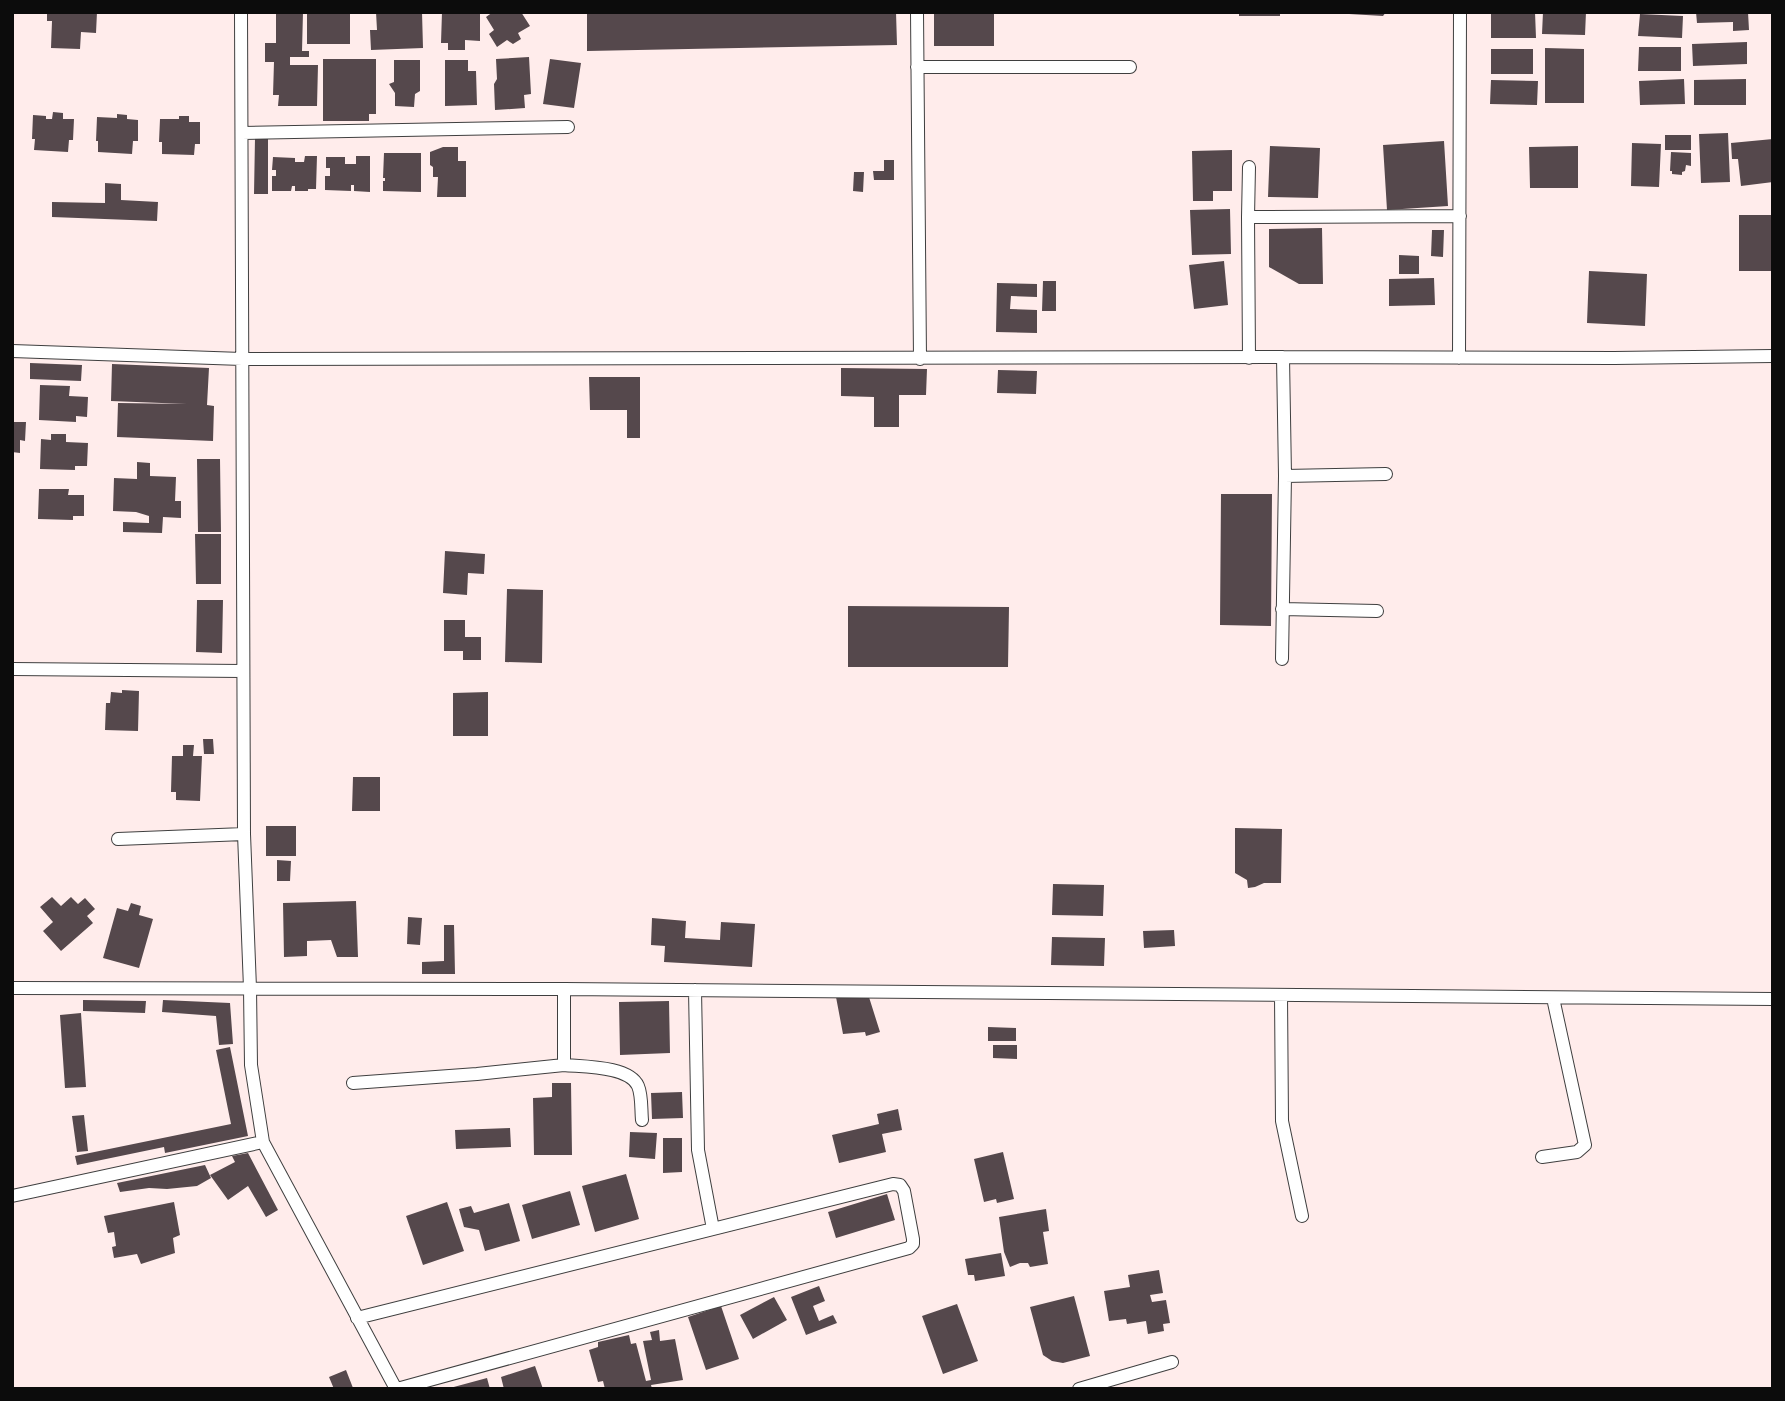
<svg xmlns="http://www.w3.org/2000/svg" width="1785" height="1401" font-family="Merriweather,serif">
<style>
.building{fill:#55484c}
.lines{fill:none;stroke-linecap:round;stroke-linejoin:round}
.minor-casing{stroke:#3f3f3f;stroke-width:14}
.minor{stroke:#fff;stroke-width:12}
</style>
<rect width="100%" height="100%" fill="#ffeceb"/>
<!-- building -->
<path class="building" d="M47 12H97L96 33 81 32 80 49 51 48 52 21H47Z
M276 12H303L302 51H309V57H290V65H318L317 106H278L279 95H273L274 62H265V43H276Z
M307 12H350V44H307Z
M376 12H422L423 48 371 50 370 30H377Z
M442 12H480V41L465 40V50H448V43H441Z
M493 12H521L530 26 518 33 521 39 513 44 507 40 497 47 489 34 494 30 486 17Z
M587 12H896L897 45 587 51Z
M934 12H994V46H934Z
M1239 12H1280V16H1239Z
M1349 12H1386L1383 16 1349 14Z
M1491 12H1535L1536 38H1491Z
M1543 12H1586L1585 35 1542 34Z
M1696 12H1748L1749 30 1733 31V22L1697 23Z
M1640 14 1683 16 1682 38 1638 36Z
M1747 42V64L1693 66 1692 44Z
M1639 47H1681V71H1638Z
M1545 48 1584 49V103H1545Z
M1491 49H1533V74H1491Z
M529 57 531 94 524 95 525 108 495 110 494 84 497 79 496 59Z
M323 59H376V114H369V121H323Z
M550 59 581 63 574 108 543 104Z
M394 60H420V91L415 94 414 107 395 106V93L389 84 394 82Z
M445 60H468V71H476L477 105 445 106Z
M1684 79 1685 104 1640 105 1639 81Z
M1746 79V105H1694V80Z
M1491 80 1538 81 1537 105 1490 104Z
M53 112 63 113V119H74L73 140H69L68 152 34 150 35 139H32L33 115 46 116V119H52Z
M117 114 127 115V119L138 120V141H133L132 154 98 152V141H96L97 117 117 118Z
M179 116H189V122H200V144H195L194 155 162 154V142H159L160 119H179Z
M1728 133 1730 182 1701 183 1699 134Z
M1665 135H1691V150H1665Z
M255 138H268V194H254Z
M1773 139V182L1741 186 1738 159H1732L1731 143Z
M1444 141 1448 206 1387 210 1383 145Z
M1632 143 1661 144 1659 187 1631 186Z
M1270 146 1320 148 1318 198 1268 197Z
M1578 146V188H1530L1529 147Z
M443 147H458V161H466V197H437L438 177H433V167L430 165V152Z
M1232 150V191H1213V201H1193L1192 151Z
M1671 152 1691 153V166L1686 165 1685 171 1682 172V175L1672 174V171H1670Z
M384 153H421V192L383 191V181H385V178H383Z
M305 156H317L316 189H308V191H295V186H292L291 191H272V176H276V170H272L273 157 295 158V162H304Z
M356 156H370V192L354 191V185H351V191L325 190V176H330V168H326V157H345V164H356Z
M884 160H894V180H874L873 171H884Z
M854 172H864L863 192 853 191Z
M105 183 121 184V200L158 202 157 221 52 217V202L105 203Z
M1230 209 1231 254 1192 255 1190 210Z
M1739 215H1773V271H1739Z
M1322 228 1323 284H1299L1269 267V229Z
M1432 230H1444L1443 257 1431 256Z
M1399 255 1419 256V274H1399Z
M1224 261 1228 305 1194 309 1189 265Z
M1589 271 1647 274 1645 326 1587 323Z
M1434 278 1435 305 1389 306V279Z
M1043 281H1056V311H1042Z
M997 283 1037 284V297L1011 296 1010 309 1037 310V333L996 332Z
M30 363 82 365 81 381 30 379Z
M112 364 209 368 207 405 214 406 213 441 117 437 118 403 187 404 111 401Z
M841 368 927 369 926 395H899V427H874V397L841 396Z
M998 370 1037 371 1036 394 997 393Z
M589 377H640V438H627V410H590Z
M40 385 70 386 69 396 88 397 87 417 76 416V422L39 420Z
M12 422H26L25 441 20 440V453L12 452Z
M51 434H66V442L88 443 87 466H75V470L40 469 41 439 51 440Z
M197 459H220L221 532H198Z
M137 462 150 463V476L176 477 175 501H181V518L163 517 162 533 123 532V522L149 523V516L136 512 113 511 114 478 137 479Z
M39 489H69L68 495H84V516H73V520L38 519Z
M1221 494H1272L1271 626 1220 625Z
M195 534H221V584H196Z
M445 551 485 554 484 574 468 573 467 595 443 593Z
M507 589 543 590 542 663 505 662Z
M197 600H223L222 653 196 652Z
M848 606 1009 607 1008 667H848Z
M444 620H465V637H481V660H463V651H444Z
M122 690 139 691 138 731 105 730 106 703H110L111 692 122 693Z
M488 692V736H453V693Z
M203 739H213L214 754H204Z
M183 745H194L193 756H202L200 801 176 800V792H171L172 756H183Z
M353 777H380V811H352Z
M266 826H296V856H266Z
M1235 828 1282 829 1281 883H1264L1255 887 1248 888 1247 880 1235 873Z
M277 860 291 861 290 881H277Z
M1053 884 1104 885 1103 916 1052 915Z
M52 897 61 906 71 897 78 904 85 898 95 909 87 916 93 923 61 951 43 931 53 922 40 907Z
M356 901 358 957H337L331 940 307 941V956L284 957 283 903Z
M131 903 141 906 139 915 153 919 139 968 103 958 117 908 128 911Z
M408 917 422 918 420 945 407 944Z
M652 918 686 921 685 938 720 940 721 922 755 924 752 967 664 962 665 946 651 945Z
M444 925H454L455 974H422V962L444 961Z
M1174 930 1175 946 1144 948 1143 931Z
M1052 937 1105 938 1104 966 1051 965Z
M868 994 880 1032 866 1036 865 1032 843 1034 836 997Z
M83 1000 146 1001 145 1013 83 1011Z
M163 1000 230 1003 233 1044 219 1045 216 1016 162 1012Z
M669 1001 670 1053 620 1055 619 1002Z
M81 1013 86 1087 65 1088 60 1015Z
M988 1027 1016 1028V1041H988Z
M993 1045H1017V1059L993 1058Z
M230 1047 248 1136 165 1153 164 1147 77 1165 75 1156 231 1124 216 1050Z
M552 1083H571L572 1155H534L533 1098 552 1097Z
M682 1092 683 1118 652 1119 651 1093Z
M898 1109 902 1130 882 1134 886 1152 839 1163 832 1135 879 1124 877 1114Z
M84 1115 88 1151 77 1152 72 1116Z
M510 1128 511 1147 456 1149 455 1130Z
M630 1132 657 1133 655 1159 629 1157Z
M663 1138H682V1172L663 1173Z
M1003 1152 1014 1199 997 1203 996 1199 984 1202 974 1159Z
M248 1153 278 1210 266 1217 248 1186 228 1200 210 1175 235 1162 232 1156Z
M205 1165 211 1178 197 1186 167 1189 149 1188 120 1192 117 1183Z
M626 1174 639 1219 595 1232 582 1186Z
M570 1191 580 1225 532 1239 522 1205Z
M887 1194 895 1220 836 1238 828 1212Z
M174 1202 180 1235 173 1238 175 1253 141 1264 137 1254 114 1258 112 1247 116 1246 114 1232 108 1233 104 1216Z
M447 1202 464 1251 423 1265 406 1216Z
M509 1203 520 1241 485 1251 479 1230 464 1227 459 1209 471 1206 474 1213Z
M1046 1209 1049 1231 1043 1232 1048 1264 1030 1267 1028 1263H1020L1010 1267 1004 1252 999 1217Z
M1001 1253 1005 1276 975 1281 974 1275H968L965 1259Z
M1159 1270 1163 1293 1150 1295 1152 1302 1166 1300 1170 1323 1163 1324 1164 1331 1148 1334 1146 1321 1127 1324 1126 1319 1109 1321 1104 1291 1130 1287 1128 1275Z
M819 1286 825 1301 813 1306 819 1321 833 1315 837 1323 806 1335 791 1297Z
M1074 1296 1090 1356 1063 1363 1052 1361 1043 1355 1030 1307Z
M774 1297 787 1320 753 1339 740 1315Z
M957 1304 978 1361 943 1374 922 1316Z
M721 1306 739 1359 706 1370 688 1317Z
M659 1330 660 1341 675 1339 683 1380 651 1385 652 1389H605L603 1381 598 1382 589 1350 598 1347V1342L629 1335 631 1344 636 1343 646 1381 651 1380 643 1341 652 1340 650 1332Z
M535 1366 543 1389H504L501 1377Z
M346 1370 353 1388 334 1389 329 1377Z
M487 1378 490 1389H450V1388Z"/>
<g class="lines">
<defs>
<path id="minor" d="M241 12 244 834 250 988 251 1065 263 1142 396 1389
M917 12 920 359
M917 67H1130
M242 133 568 127
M1248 217 1249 167
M12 351 242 359 1283 357 1614 358 1773 356
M1249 358 1248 217 1460 216
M1459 358 1460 12
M1285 476 1386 474
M1282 609 1377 611
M1282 659 1285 476 1283 357
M12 669 243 671
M118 839 244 834
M12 988 564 989 1773 999
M695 990 698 1150 713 1229
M1281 995 1282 1121 1302 1216
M564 1065C584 1067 629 1066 638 1086 642 1095 641 1109 642 1120
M353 1083 477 1074 564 1065V989
M1542 1157 1577 1152 1585 1145 1553 998
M12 1196 263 1142
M357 1318 893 1184 900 1185 904 1191 913 1239V1244L909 1248 397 1389
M1079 1389 1172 1362"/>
</defs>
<!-- minor casing -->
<use href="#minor" class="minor-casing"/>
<!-- minor -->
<use href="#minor" class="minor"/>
</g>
<!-- border -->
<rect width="1785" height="1401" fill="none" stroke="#0c0c0c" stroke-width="28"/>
</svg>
